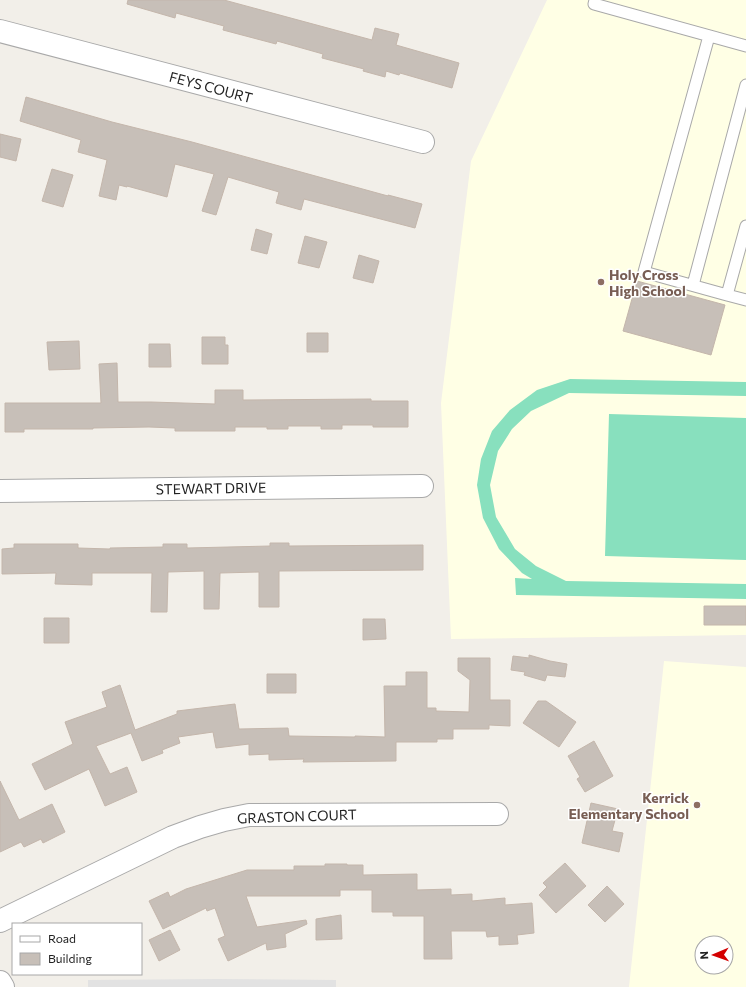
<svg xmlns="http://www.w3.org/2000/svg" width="746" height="987" font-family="Commissioner,sans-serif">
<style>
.education{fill:#ffffe5;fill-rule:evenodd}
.pitch{fill:#88e0be}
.parking{fill:#e2e2e2}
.building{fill:#c7bfb8;stroke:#c4b6ab}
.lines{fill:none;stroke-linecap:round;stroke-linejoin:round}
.lane-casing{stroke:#a9a9a9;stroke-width:13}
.street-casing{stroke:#a9a9a9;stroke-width:24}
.lane{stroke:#fff;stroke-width:11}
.street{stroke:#fff;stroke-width:22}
.education-dot{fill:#8d6e63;stroke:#fff;stroke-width:1.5}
.labels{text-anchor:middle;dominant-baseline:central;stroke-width:3;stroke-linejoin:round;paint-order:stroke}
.street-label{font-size:14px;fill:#222;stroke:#fff}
.education-label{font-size:14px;font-weight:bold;fill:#785e54;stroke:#fff;text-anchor:start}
</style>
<rect width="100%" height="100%" fill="#f2efe9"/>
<!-- education -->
<path class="education" d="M547 0H746V635L451 639 441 403 471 161Z
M664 661 746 667V987H629ZM702 943H726V967H702Z"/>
<!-- pitch -->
<path class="pitch" d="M570 379 746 382V396L569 393 531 411 512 429 498 451 490 485 496 517 515 549 536 566 566 581 746 584V599L516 595 515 578 532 579 522 573 499 549 483 518 477 485 481 459 492 431 510 410 537 390Z
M609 414 746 418V560L605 556Z"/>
<!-- parking -->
<path class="parking" d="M216 979 336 980V987H88V980Z"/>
<!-- building -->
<path class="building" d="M128 0H224L372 40 375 28 399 34 396 45 459 63 452 88 400 73 399 75 386 71 385 77 363 71 364 69 322 58 323 54 277 41 276 44 223 30 224 26 176 13 175 18 127 4Z
M26 97 112 122 192 142 388 196V195L422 204 415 228 304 199 301 210 276 203 279 192 228 177 216 215 202 211 214 174 175 164 167 197 127 186V187L119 185 116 200 99 196 107 160 78 152 81 140 20 121Z
M0 134 21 139 16 161 0 157Z
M52 169 73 175 63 207 42 201Z
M256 229 272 234 267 254 251 250Z
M305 236 327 242 319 268 298 263Z
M359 255 379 261 373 283 353 278Z
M637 281 725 305 711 355 623 331Z
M307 333H328V352H307Z
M202 337H225V345H228V364H202Z
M79 341 80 369 49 370 47 342Z
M149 344H170L171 367H149Z
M117 363 118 402H151L215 404V390H243V400L371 399V401H408V427H373V425H342V429H321V426H288V429H267V427H235V431H175V428L149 427 93 428V429H24V432H5V403H101L99 364Z
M270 543H289V546L423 545V570L279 571V607H259V572L220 573 219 609H204V571L168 572 167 612H151L152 573H92V585L55 584 56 573 2 574V549L14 548V544H78V548L110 549V548L163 547V544H187V548L270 546Z
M704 606H746V625H704Z
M44 618H69V643H44Z
M363 619H385L386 639 363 640Z
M529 655 550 661 567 664 565 677 547 675 545 681 524 675 525 672 511 670 513 656 529 658Z
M458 658H490V700H510V726L489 725V729H453V739H437V742H396V761L303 762 304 759 269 760V754L249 755V744L216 748 213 732 178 737 180 743 162 750 163 753 142 761 131 733 96 746 110 774 127 767 137 792 105 806 89 769 45 790 32 764 73 744 65 722 107 707 102 692 120 685 135 730 177 714V711L235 704 239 729 288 728 289 736 355 737V736L385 737 384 686H406V672H427V708H436V711L469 712 470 680 458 671Z
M267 674H296V693H267Z
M538 701H546L576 722 559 747 523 723Z
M594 741 613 776 585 792 577 779 580 777 568 756Z
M0 781 19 820 52 804 65 832 43 843 41 839 24 847 21 842 0 852Z
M591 803 618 809 612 831 623 833 619 852 582 843Z
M565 863 586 886 556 913 539 895 547 887 543 883Z
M325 864H347V865H363V875L417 874V890L451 889V895L472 894V901L505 898V905L532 903 534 933 517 935 518 944 499 945V936L487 937 486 931H451L452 959H424V916H393V912H372V890H340V896H246L257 927 306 920 307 924 285 934 286 947 267 950 266 943 228 961 218 939 225 936 215 908 207 911 206 908 163 929 149 901 168 892 170 897 186 889 247 870H294V866H325Z
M607 886 624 904 605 922 588 905Z
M341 915 342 939 316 940V919Z
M170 930 180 950 159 961 149 940Z"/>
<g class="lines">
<defs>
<path id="lane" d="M595 0 594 4 746 46
M709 36 644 272 727 295 746 226
M693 285 746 85
M727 295 746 300"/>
<path id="street" d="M0 31 423 142
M0 491 422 486
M0 921 173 837 200 827 224 820 249 815 497 814
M0 982 3 987"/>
</defs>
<!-- lane casing -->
<use href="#lane" class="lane-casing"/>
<!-- street casing -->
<use href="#street" class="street-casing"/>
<!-- lane -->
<use href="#lane" class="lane"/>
<!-- street -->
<use href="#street" class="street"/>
</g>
<!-- markers -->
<g class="education-dot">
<circle cx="601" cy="282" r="4"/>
<circle cx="697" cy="805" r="4"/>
</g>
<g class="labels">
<!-- street labels -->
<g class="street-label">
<text transform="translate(211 87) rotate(15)">FEYS COURT</text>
<text transform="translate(211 488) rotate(-1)">STEWART DRIVE</text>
<text transform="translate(297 816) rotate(-2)">GRASTON COURT</text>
</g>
<!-- education labels -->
<g class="education-label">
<text x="609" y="274">Holy Cross<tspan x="609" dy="16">High School</tspan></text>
<text x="689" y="797" text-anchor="end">Kerrick<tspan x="689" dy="16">Elementary School</tspan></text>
</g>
</g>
<!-- legend -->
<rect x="12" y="923" width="130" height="52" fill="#ffffff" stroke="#a7a7a7"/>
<rect x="20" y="936" width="20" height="6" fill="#ffffff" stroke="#a7a7a7"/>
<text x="48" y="943" font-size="12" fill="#222222">Road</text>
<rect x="20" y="953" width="20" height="12" fill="#c7bfb8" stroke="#a7a7a7"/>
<text x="48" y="963" font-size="12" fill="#222222">Building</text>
<!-- north arrow -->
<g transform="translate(714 955) rotate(268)"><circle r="19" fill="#ffffff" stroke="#a7a7a7"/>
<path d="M0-3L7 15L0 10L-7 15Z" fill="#d40000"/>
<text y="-6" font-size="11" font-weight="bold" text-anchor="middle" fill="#222222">N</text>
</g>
</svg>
